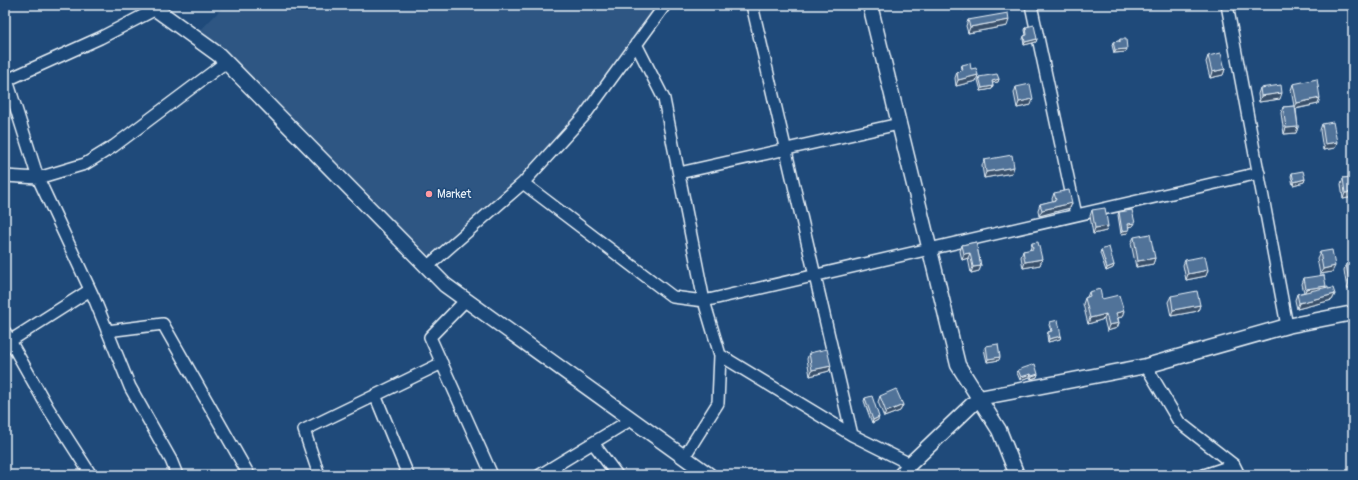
<svg xmlns="http://www.w3.org/2000/svg" width="1358" height="480" font-family="Pangolin,sans-serif">
<style>
.built{fill:#2e5683}
.lines{fill:none;stroke-linecap:round;stroke-linejoin:round}
.minor-casing{stroke:#e8f1f8;stroke-width:14}
.tertiary-casing{stroke:#e8f1f8;stroke-width:17}
.minor{stroke:#1f4a7a;stroke-width:11}
.tertiary{stroke:#1f4a7a;stroke-width:14}
.wall{fill:#466384;stroke:#e8f1f8}
.shaded-wall{fill:#39506b;stroke:#e8f1f8}
.building{fill:#517399;stroke:#e8f1f8}
.poi-dot{fill:#ff9aa2;stroke:#1f4a7a;stroke-width:1.5}
.labels{text-anchor:middle;dominant-baseline:central;stroke-width:3;stroke-linejoin:round;paint-order:stroke}
.poi-label{font-size:12px;fill:#e8f1f8;stroke:#1f4a7a;text-anchor:start}
</style>
<rect width="100%" height="100%" fill="#1f4a7a"/>
<filter id="ink" filterUnits="userSpaceOnUse"><feTurbulence type="fractalNoise" baseFrequency=".025" numOctaves="2"/><feDisplacementMap in="SourceGraphic" scale="8" xChannelSelector="R" yChannelSelector="G"/><feConvolveMatrix kernelMatrix="1 2 1 2 8 2 1 2 1" color-interpolation-filters="sRGB"/></filter>
<g filter="url(#ink)">
<!-- built -->
<path class="built" d="M225 5H665L580 121 427 267 194 37Z"/>
<g class="lines">
<defs>
<path id="minor" d="M752 5 852 435
M1031 5 1076 215
M1227 5 1287 326
M636 44 664 99 704 301 720 355 852 435 910 464
M5 75 7 80 100 38 156 9
M7 80 38 178 94 298 130 387 171 460 177 475
M679 173 899 124
M5 176 38 178 85 164 114 146 226 62
M523 183 673 297 704 301 1259 173
M427 267 523 183 584 116 665 5
M466 300 430 337 492 475
M107 331 163 324 249 475
M5 332 48 408 91 475
M10 341 90 290
M1146 366 1179 422 1234 465 1239 475
M375 395 408 475
M593 443 617 475
M684 457 718 403 720 355
M319 475 304 430 442 363
M540 475 632 419
M1204 475 1234 465"/>
<path id="tertiary" d="M150 5 219 55 445 285 709 475
M870 5 958 365 999 430 1017 475
M901 475 910 464 979 398 1146 366 1287 326 1353 313"/>
</defs>
<!-- minor casing -->
<use href="#minor" class="minor-casing"/>
<!-- tertiary casing -->
<use href="#tertiary" class="tertiary-casing"/>
<!-- minor -->
<use href="#minor" class="minor"/>
<!-- tertiary -->
<use href="#tertiary" class="tertiary"/>
</g>
<!-- wall -->
<path class="wall" d="M962 5H977L976 7 963 10Z
M968 20 1007 26 968 33 966 26Z
M1026 27 1037 39 1036 42 1024 45 1023 39 1024 36 1026 35 1025 30Z
M1120 39 1126 52 1114 53 1112 45 1113 42 1119 41Z
M1208 56 1225 69 1223 75 1210 78 1206 62Z
M962 65 971 69 978 75 976 81 956 86 955 78 957 72 960 71Z
M979 77 999 79 998 82 992 83 993 86 992 89 981 91 978 80Z
M1293 84 1318 104 1296 109 1298 127 1296 133 1284 134 1281 113 1283 107 1294 106 1291 90Z
M1016 87 1031 105 1017 108 1014 93Z
M1260 88 1280 99 1259 102 1258 94Z
M1322 124 1335 148 1323 150 1320 130Z
M984 160 1012 173 984 178 982 166Z
M1292 173 1305 179 1304 182 1293 185 1291 176Z
M1353 177V197L1343 199 1341 184 1343 178Z
M1054 193 1072 203 1070 208 1039 216 1038 210 1040 204 1053 201 1052 199Z
M1092 210 1108 226 1106 231 1093 234 1090 216Z
M1119 212 1135 223 1133 226 1128 227V233L1121 234 1118 215Z
M1134 237 1155 258 1153 264 1136 267 1131 243Z
M976 242 981 266 979 271 971 273 968 258 962 260 960 251 962 245Z
M1032 243 1042 259 1040 265 1023 268 1021 257 1023 251 1030 250Z
M1101 250 1114 265 1113 268 1106 271 1100 253Z
M1320 252 1332 272 1320 274 1317 258Z
M1185 260 1206 276 1186 280 1183 265Z
M1353 263V288L1347 289 1344 270 1346 264Z
M1304 278 1326 286V288L1335 294 1332 300 1297 309 1295 300 1297 294 1304 292 1302 284Z
M1089 292 1102 299 1122 317 1118 318 1119 323 1117 328 1107 331 1104 319 1088 324 1083 304 1085 298 1087 297Z
M1171 296 1200 305 1198 311 1171 316 1168 302Z
M1050 322 1061 336 1060 339 1048 342 1047 335 1048 332 1051 331 1049 325Z
M986 346 999 360 987 362 984 349Z
M809 353 829 371 810 376 807 359Z
M1018 370 1038 374 1037 377 1031 379 1030 377 1020 380 1017 373Z
M880 396 903 405 900 411 884 417 878 402Z
M865 398 878 420 872 423 864 401Z"/>
<!-- shaded-wall -->
<path class="shaded-wall" d="M965 5H977L976 7 963 10Z
M1171 5H1181L1170 7Z
M1009 20 1007 26 968 33 970 27Z
M1037 39 1036 42 1024 45 1025 42Z
M1127 49 1126 52 1114 53 1115 50Z
M1225 69 1223 75 1210 78 1212 72Z
M978 75 976 81 956 86 958 80Z
M999 79 998 82 991 83 992 81Z
M993 86 992 89 981 91 982 88Z
M1282 93 1280 99 1259 102 1261 96Z
M1320 98 1318 104 1294 109 1297 103Z
M1033 99 1031 105 1017 108 1019 102Z
M1298 127 1296 133 1284 134 1286 128Z
M1337 142 1335 148 1323 150 1325 144Z
M1014 167 1012 173 984 178 986 172Z
M1305 179 1304 182 1293 185 1294 182Z
M1353 192V197L1343 199 1345 193Z
M1072 203 1070 208 1039 216 1042 210Z
M1135 223 1133 226 1127 227 1128 224Z
M1108 226 1106 231 1093 234 1095 228Z
M1129 230 1128 233 1121 234 1122 231Z
M970 253 968 258 962 260 964 254Z
M1155 258 1153 264 1136 267 1138 261Z
M1042 259 1040 265 1023 268 1025 262Z
M1114 265 1113 268 1106 271 1107 268Z
M981 266 979 271 971 273 973 267Z
M1335 266 1332 272 1320 274 1323 269Z
M1208 270 1206 276 1186 280 1188 274Z
M1353 282V288L1347 289 1349 283Z
M1326 286 1324 291 1304 295 1306 289Z
M1335 294 1332 300 1297 309 1299 303Z
M1200 305 1198 311 1171 316 1173 310Z
M1124 311 1122 317 1114 318 1116 313Z
M1106 314 1104 319 1088 324 1090 318Z
M1119 323 1117 328 1107 331 1109 325Z
M1061 336 1060 339 1048 342 1049 339Z
M1000 357 999 360 987 362 988 359Z
M831 366 829 371 810 376 812 370Z
M1031 374 1030 377 1020 380 1021 377Z
M1038 374 1037 377 1031 379 1032 376Z
M903 405 900 411 884 417 886 412Z
M879 417 878 420 872 423 873 420Z"/>
<!-- building -->
<path class="building" d="M1008 13 1009 20 970 27 968 20Z
M1034 25 1037 39 1025 42 1024 36 1027 35 1026 27Z
M1120 39H1126L1127 49 1115 50 1113 42 1119 41 1120 42Z
M1221 53 1225 69 1212 72 1208 56Z
M970 63 971 69 976 68 978 75 958 80 957 72 963 70 962 65Z
M997 74 999 79 992 81 993 86 982 88 979 77Z
M1317 79 1320 98 1297 103 1293 84Z
M1030 84 1033 99 1019 102 1016 87Z
M1281 85 1282 93 1261 96 1260 88Z
M1295 106 1298 127 1286 128 1283 107Z
M1333 122 1337 142 1325 144 1322 124Z
M1012 155 1014 167 986 172 984 160Z
M1303 171 1305 179 1294 182 1292 173Z
M1353 177V192L1345 193 1343 178Z
M1069 190 1072 203 1042 210 1040 204 1056 200 1054 193Z
M1105 208 1108 226 1095 228 1092 210Z
M1132 210 1135 223 1128 224 1129 230 1122 231 1119 212Z
M1150 234 1155 258 1138 261 1134 237Z
M976 242 981 266 973 267 970 253 964 254 962 245Z
M1038 242 1042 259 1025 262 1023 251 1033 249 1032 243Z
M1109 247 1114 265 1107 268 1101 250Z
M1332 250 1335 266 1323 269 1320 252Z
M1205 256 1208 270 1188 274 1185 260Z
M1353 263V282L1349 283 1346 264Z
M1324 275 1326 286 1306 289 1304 278Z
M1328 287V289L1333 288 1335 294 1299 303 1297 294Z
M1100 289 1102 299 1119 295 1124 311 1116 313 1119 323 1109 325 1106 314 1090 318 1085 298 1090 296 1089 292Z
M1197 291 1200 305 1173 310 1171 296Z
M1058 320 1061 336 1049 339 1048 332 1052 331 1050 322Z
M998 344 1000 357 988 359 986 346Z
M827 349 831 366 812 370 809 353Z
M1035 364 1038 374 1032 376 1031 374 1021 377 1018 370Z
M896 389 903 405 886 412 880 396Z
M872 396 879 417 873 420 865 398Z"/>
</g>
<!-- markers -->
<circle class="poi-dot" cx="429" cy="194" r="4"/>
<g class="labels">
<!-- poi labels -->
<g class="poi-label">
<text x="437" y="194">Market</text>
</g>
</g>
<!-- margin -->
<rect width="1358" height="480" fill="none" stroke="#1f4a7a" stroke-width="20"/>
<rect x="10" y="10" width="1338" height="460" fill="none" stroke="#e8f1f8" stroke-width="1.5" filter="url(#ink)"/>
</svg>
